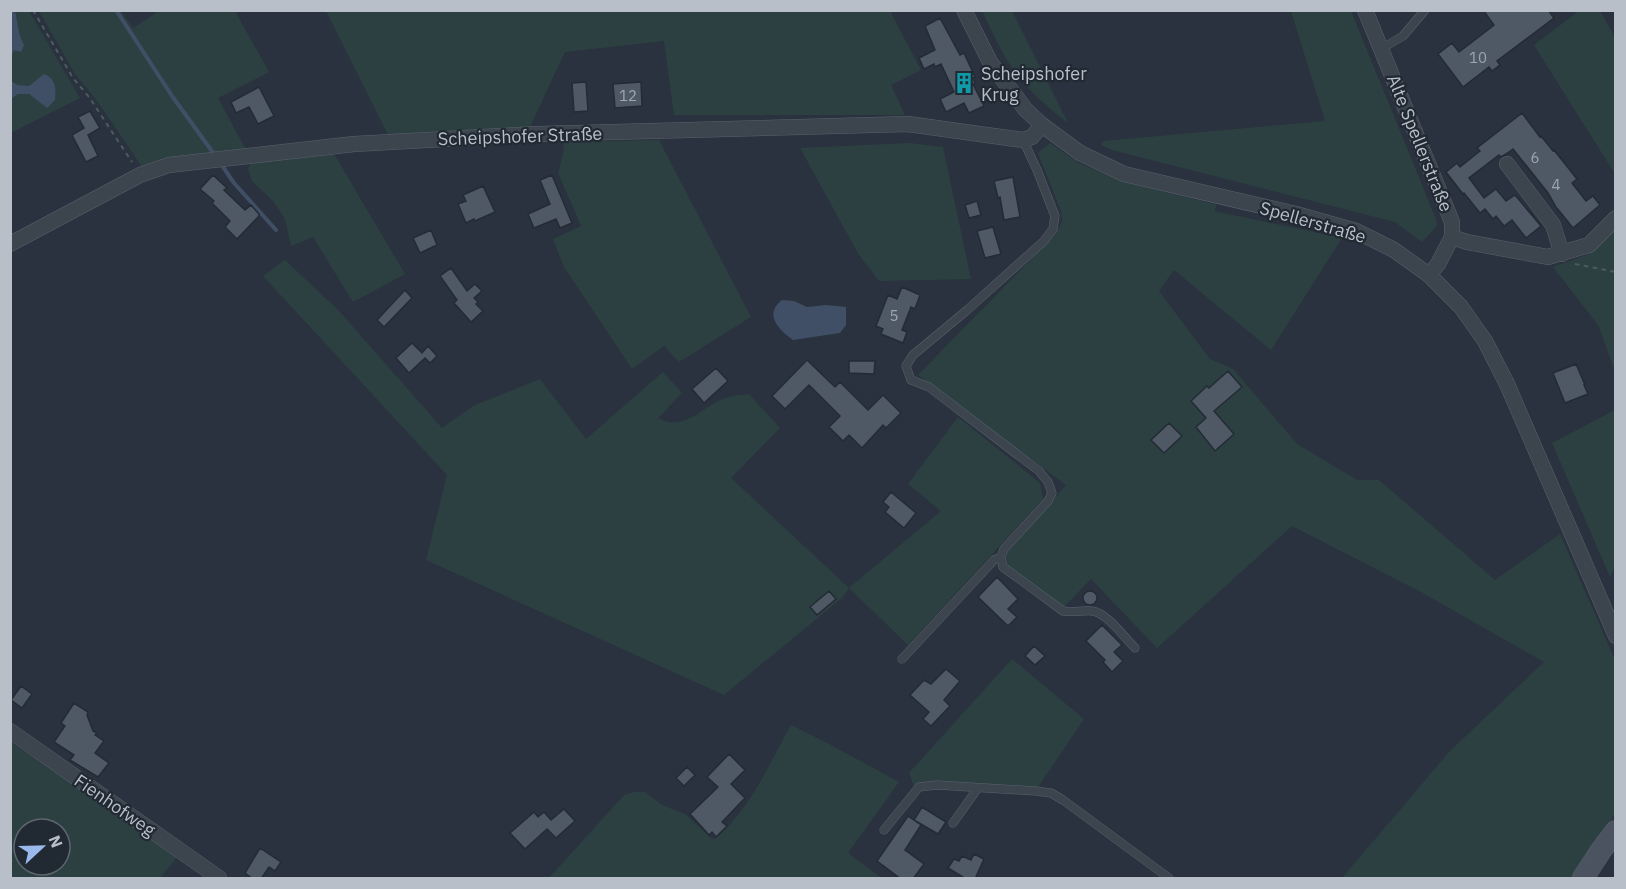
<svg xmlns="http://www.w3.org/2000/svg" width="1626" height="889" font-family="'IBM Plex Sans',sans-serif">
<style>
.green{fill:#2d4041;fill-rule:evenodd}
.water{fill:#404f65}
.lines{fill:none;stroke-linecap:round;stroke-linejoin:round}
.stream{stroke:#404f65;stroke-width:4}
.building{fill:#4f5966;stroke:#232b35;stroke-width:1.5}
.lane-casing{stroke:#5a626c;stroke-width:9}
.street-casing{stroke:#5a626c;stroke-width:16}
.secondary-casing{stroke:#5a626c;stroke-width:22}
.path{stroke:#4b5b5e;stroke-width:2;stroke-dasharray:4.5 4.5;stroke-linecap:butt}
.lane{stroke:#3c444e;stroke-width:8}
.street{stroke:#3c444e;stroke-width:15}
.secondary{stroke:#4b5361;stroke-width:21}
.labels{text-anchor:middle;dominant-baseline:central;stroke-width:4.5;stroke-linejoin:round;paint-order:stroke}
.number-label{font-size:15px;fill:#9ea6b0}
.poi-label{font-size:18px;fill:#b9bfc9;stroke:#212933;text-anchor:start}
.street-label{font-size:18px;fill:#b9bfc9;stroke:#212933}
</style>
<rect width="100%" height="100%" fill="#29323e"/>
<!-- green -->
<path class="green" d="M1580 10 1600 11 1615 37V174L1534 45Z
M15 11H29L80 98 11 133V99L18 94H29L47 108 29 86 18 85 11 81 10 56 14 50 24 45C18 34 18 22 15 11Z
M39 11H121L133 28 159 11H235L269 72 218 98 246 150 142 167 98 102 75 74Z
M326 11H890L921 70 891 85 905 115H674L664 41 565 52 528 131 388 135Z
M982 11H1012L1068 123C1048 108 1024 87 1011 66 999 48 991 29 982 11Z
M1291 11H1351L1436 219 1437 226 1422 242 1395 222 1112 150 1101 145 1103 141 1325 121Z
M659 140 751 317 679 362 664 346 632 369 564 267 553 239 581 226 558 173 564 150 563 142Z
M910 143 943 147 971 279 879 281 859 255 800 148Z
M1050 143 1079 163 1121 181 1217 205 1214 211 1342 238 1271 350 1174 270 1159 291 1210 359 1233 369 1297 444 1357 480H1379L1495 580 1560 534 1616 662 1615 814 1574 878H1342L1450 751 1544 662 1421 592 1292 526 1157 648 1091 579 1064 607 1010 569 1007 562 1006 554 1066 485 918 375 1055 235 1062 222 1061 211 1038 153Z
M334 154 405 274 353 302 313 237 291 246 285 219 274 202 252 181 248 169 250 163Z
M1615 223V371L1598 325 1553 267 1589 254Z
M285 260 339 311 442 428 473 406 540 379 586 439 663 372 682 393 658 418C683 433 703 406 726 398 733 395 742 395 749 394L780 428 731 478 849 588 941 511 908 484 958 417 1040 483 1043 499 908 645 849 588 843 597 724 695 426 560 447 475 263 276Z
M1615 410 1616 565 1610 577 1552 443Z
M1012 659 1084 719 1038 787 926 782 914 786 909 773Z
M791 725 829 744 899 782 848 853 882 878H549L624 795 634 792H645L662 805 685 814 711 838 715 839C750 810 769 764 791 725Z
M13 744 178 856 160 878H11L10 746ZM24 829H60V865H24Z"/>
<!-- water -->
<path class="water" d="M11 10 15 11C18 22 18 34 24 45L21 52 14 50 11 56Z
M44 74C56 79 56 88 55 100L47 108 29 94H18L11 99V81L18 85 29 86Z
M782 300 794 301 807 307 826 305 846 307V325L840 333 793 340C779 330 763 315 782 300Z"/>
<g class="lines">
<!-- stream -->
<path class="stream" d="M116 10 172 96 214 154
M221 164 234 183 276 230"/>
</g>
<!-- building -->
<path class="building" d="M1483 10H1548L1554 18 1497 61 1500 65 1492 71 1489 67 1463 87 1438 54 1452 43 1459 52 1494 25Z
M940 18 960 55 964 53 975 77 973 78 975 83 973 84 984 106 969 113 964 103 946 112 940 99 954 92 941 64 935 67 934 64 924 69 919 58 935 50 925 26Z
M586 82 588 111 574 112 572 83Z
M641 82 642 106 615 108 613 84Z
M259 87 274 116 258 124 249 107 236 113 231 102Z
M90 111 100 128 88 135 98 156 86 162 72 135 84 128 78 117Z
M1522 113 1540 137 1541 136 1553 151 1554 150 1577 179 1572 183 1586 201 1593 196 1600 205 1573 228 1556 207 1548 193 1513 149 1506 154 1501 157 1499 155 1469 178 1484 198 1496 189 1506 201 1515 195 1541 226 1526 238 1512 220 1504 226 1496 216 1493 219 1485 209 1480 213 1464 193 1463 194 1446 172 1457 163 1460 167 1480 151 1477 148Z
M213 175 227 188 224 190 245 210 251 205 259 214V216L237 239 225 227 230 221 212 203 214 201 200 189Z
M552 175 572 223 560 228 556 219 534 228 528 214 550 204 540 180Z
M1013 177 1020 217 1004 220 1000 197 998 198 994 181Z
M483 186 495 212 475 221 474 219 466 223 458 204 466 201 463 195Z
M977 201 981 215 969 218 965 205Z
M993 227 1001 254 985 258 977 231Z
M431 230 437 245 420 253 413 238Z
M451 268 467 291 475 284 482 291 474 298 478 302 476 304 483 311 471 322 454 303 457 300 440 276Z
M902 287 920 295 915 309 911 307 902 330 907 332 903 343 881 334 883 329 876 326 888 295 897 299Z
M405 290 412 298 384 327 377 320Z
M412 343 422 353 428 346 437 356 430 363 425 358 409 373 396 358Z
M807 360 835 387 840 382 868 410 883 395 901 413 886 428 883 425 862 448 849 435 843 441 829 427 840 416 809 385 785 409 772 396Z
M849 361H875L874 374 849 373Z
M1576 364 1585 385H1584L1588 394 1565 403 1553 373Z
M716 368 728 381 704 403 692 389Z
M1228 371 1242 387 1214 411 1234 434 1215 451 1196 427 1206 418 1191 401 1207 386 1209 388Z
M1169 423 1182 436 1164 453 1151 440Z
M891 492 916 513 904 528 885 512 889 507 883 502Z
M997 577 1018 599 1008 609 1017 617 1008 626 978 597Z
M829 591 836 599 817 615 810 607Z
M1083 598a7 7 0 1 1 14 0a7 7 0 1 1-14 0Z
M1102 625 1122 645 1114 652 1123 661 1112 672 1103 662 1105 660 1086 641Z
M1034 646 1045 656 1035 665 1025 656Z
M946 669 960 681 944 700 950 706 931 726 923 719 929 712 910 695 924 680 931 684Z
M21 686 32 694 22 708 11 700Z
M74 703 88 712 87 715 93 731 97 733 95 735 104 741 95 753 109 763 98 777 70 760 74 755 54 742 65 726 61 723Z
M729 754 745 770 731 784 745 798 724 820 722 822 727 826 716 837 712 832 709 835 690 814 718 787 707 777Z
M687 767 695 775 684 786 676 778Z
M922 807 946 822 938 834 914 820Z
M564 809 575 821 556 838 547 829 525 849 510 833 534 812 538 817 544 812 551 820Z
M908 816 921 825 905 850 924 864 913 879H901L877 861Z
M260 848 281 862 275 871 269 867 261 879H253L245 873Z
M974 854 984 859 975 879H966L948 868 954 859 959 861 962 856 971 860Z"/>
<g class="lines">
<defs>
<path id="lane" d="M1381 49 1403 36 1425 10
M1023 140 1037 170 1055 216 1053 229 1044 241 966 311 913 355 906 366 911 380 929 387 1039 471 1048 482 1052 493 1048 501 1004 549 1001 557 1003 567 1063 611C1073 613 1083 610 1092 611 1106 612 1125 638 1135 648
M902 659 994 560 1001 557
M953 823 978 788
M884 830 919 787 937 785 1036 791 1051 793 1063 800 1169 878"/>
<path id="street" d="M964 10 990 62 1025 109 1042 125 1080 153 1124 174 1296 214 1356 231 1394 250 1429 275 1461 307 1485 341 1507 384 1616 636
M1365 10 1452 222V237L1438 264 1429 275
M1507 164 1553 225 1562 254
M1452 237 1467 242 1548 257 1589 245 1616 218
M10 244 140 175 169 165 354 144 538 134 908 124 1023 140 1032 137 1042 125
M10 731 219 878"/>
<path id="secondary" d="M1583 878 1602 849 1616 831"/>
</defs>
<!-- lane casing -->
<use href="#lane" class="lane-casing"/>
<!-- street casing -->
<use href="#street" class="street-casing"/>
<!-- secondary casing -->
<use href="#secondary" class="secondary-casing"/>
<!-- path -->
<path class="path" d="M33 10 73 78 89 97 132 162
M1575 264 1616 272"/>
<!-- lane -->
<use href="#lane" class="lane"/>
<!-- street -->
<use href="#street" class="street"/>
<!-- secondary -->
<use href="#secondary" class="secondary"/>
</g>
<!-- icons -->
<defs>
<symbol id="building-bare" viewBox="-9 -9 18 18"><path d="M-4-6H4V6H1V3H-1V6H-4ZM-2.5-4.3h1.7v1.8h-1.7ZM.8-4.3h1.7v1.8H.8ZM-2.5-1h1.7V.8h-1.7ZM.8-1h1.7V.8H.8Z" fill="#0f9aa8" stroke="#212933" stroke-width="2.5" paint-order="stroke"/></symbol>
</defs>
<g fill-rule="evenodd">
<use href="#building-bare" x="949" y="68" width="30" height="30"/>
</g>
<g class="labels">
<!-- number labels -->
<g class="number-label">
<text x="1478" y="57">10</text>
<text x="628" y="95">12</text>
<text x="1535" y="157">6</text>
<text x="1556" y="184">4</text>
<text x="894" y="315">5</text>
</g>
<!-- poi labels -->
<g class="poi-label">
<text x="981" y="73">Scheipshofer<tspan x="981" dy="21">Krug</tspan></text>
</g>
<!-- street labels -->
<g class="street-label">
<text transform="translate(520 136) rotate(-2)">Scheipshofer Straße</text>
<text transform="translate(1420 143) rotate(68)">Alte Spellerstraße</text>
<text transform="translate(1313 222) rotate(16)">Spellerstraße</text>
<text transform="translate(115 805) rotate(35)">Fienhofweg</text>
</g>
</g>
<!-- border -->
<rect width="1626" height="889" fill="none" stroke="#b9bfc9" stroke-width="24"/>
<!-- north arrow -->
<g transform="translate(42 847) rotate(68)"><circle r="28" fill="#212933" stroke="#5e656f" stroke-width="1.5"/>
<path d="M0-4.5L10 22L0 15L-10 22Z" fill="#9ab9ed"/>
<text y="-9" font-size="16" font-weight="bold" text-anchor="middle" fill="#b9bfc9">N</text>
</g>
</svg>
